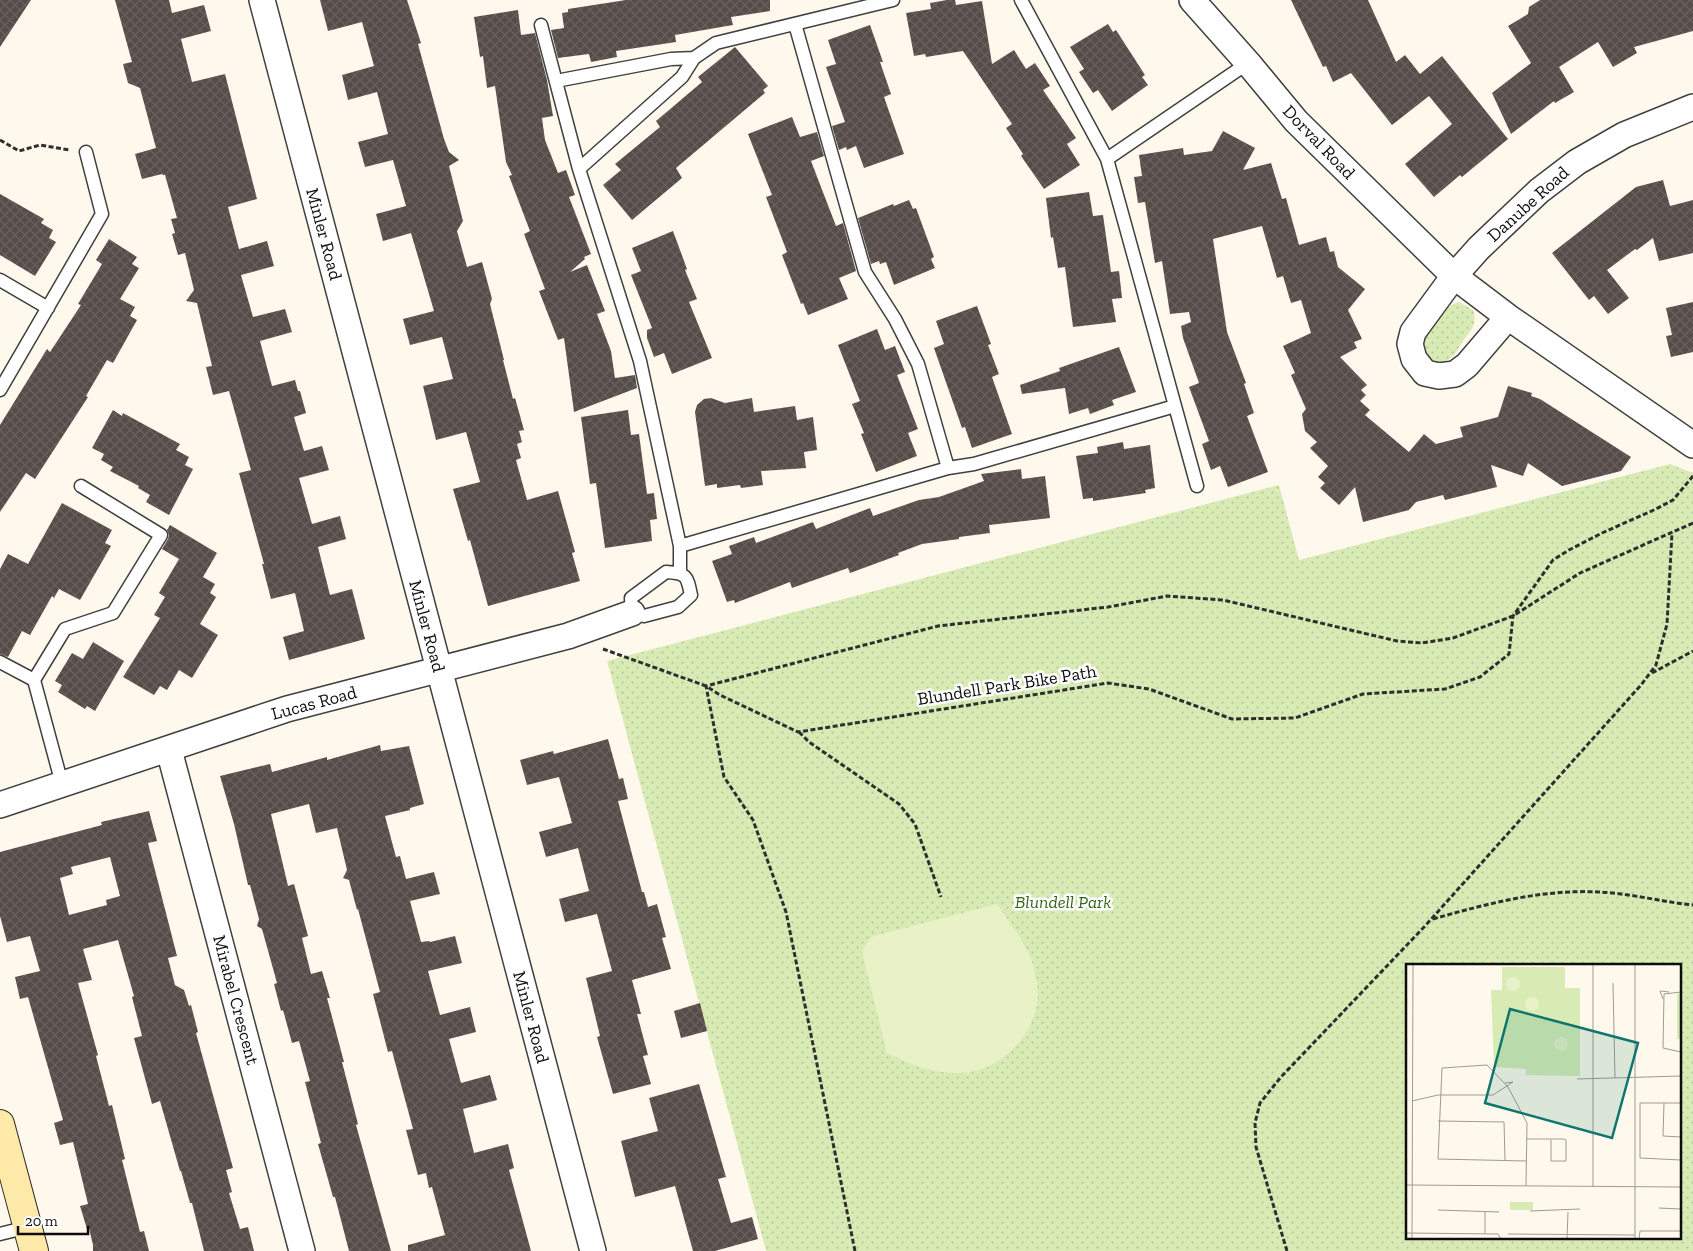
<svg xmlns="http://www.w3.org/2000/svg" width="1693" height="1251" font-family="'Zilla Slab',serif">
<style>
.grass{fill:url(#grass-dots);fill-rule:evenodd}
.pitch{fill:#e9f2c7}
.building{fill:url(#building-cross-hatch);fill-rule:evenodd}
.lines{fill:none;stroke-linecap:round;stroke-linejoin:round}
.service-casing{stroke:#404040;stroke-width:15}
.minor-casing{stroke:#404040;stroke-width:28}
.secondary-casing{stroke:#2f2f2f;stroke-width:30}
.path{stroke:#2f2f2f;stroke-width:3;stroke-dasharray:5 2.5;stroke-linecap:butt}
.service{stroke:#fff;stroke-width:12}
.minor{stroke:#fff;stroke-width:25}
.secondary{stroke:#ffe9a8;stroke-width:28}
.labels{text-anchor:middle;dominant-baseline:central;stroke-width:5;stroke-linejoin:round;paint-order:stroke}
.street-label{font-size:18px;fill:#0d0d0d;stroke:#fff}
.park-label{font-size:18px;font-style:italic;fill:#35671b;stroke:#fff}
.inset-road{fill:none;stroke:#9e9b93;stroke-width:1}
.view{fill:#0f766e;fill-opacity:0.15;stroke:#0f766e;stroke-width:2.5}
.inset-edge{fill:none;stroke:#0d0d0d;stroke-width:2.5}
</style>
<defs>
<pattern id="grass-dots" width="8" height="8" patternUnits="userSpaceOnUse" patternTransform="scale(1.25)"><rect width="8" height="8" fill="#d8ebb5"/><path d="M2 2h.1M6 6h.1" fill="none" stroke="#b8c89a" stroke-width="1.8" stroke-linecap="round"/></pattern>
<pattern id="building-cross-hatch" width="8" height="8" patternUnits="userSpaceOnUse" patternTransform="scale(1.25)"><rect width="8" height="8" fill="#564c49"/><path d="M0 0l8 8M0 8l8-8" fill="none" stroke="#69615f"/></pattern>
</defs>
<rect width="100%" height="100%" fill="#fff9ed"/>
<!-- grass -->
<path class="grass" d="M1459 302 1473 310C1478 324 1471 330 1463 341 1459 347 1456 355 1449 359 1435 369 1416 352 1423 336 1427 329 1435 325 1439 319 1446 311 1448 305 1459 302Z
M1670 464 1693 473V1251H766L607 661 1279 485 1299 560ZM1407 965H1679V1237H1407Z"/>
<!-- pitch -->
<path class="pitch" d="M997 904C1008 921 1024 940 1031 959 1036 972 1039 991 1037 1004 1031 1041 995 1074 956 1073 929 1073 911 1064 887 1053L862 951 871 937Z"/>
<!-- building -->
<path class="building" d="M0 0H31L0 47Z
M115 0H169L172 13 204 5 211 31 181 39 192 82 225 74 257 199 228 207 239 249 267 241 274 266 241 275 253 317 285 309 292 332 260 341 272 386 295 380 298 391H300L306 413 294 417 304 451 322 446 329 470 299 478 312 524 340 516 346 539 318 547 330 595 352 589 365 639 289 660 283 637 304 631 295 593 271 599 262 564H264L239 473 251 470 229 391 213 395 206 367 212 366 197 303 186 301 194 290 185 253 178 255 172 234 175 233 171 219 177 218 165 175H163L162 174 142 179 135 154 156 148 140 88 128 83 123 64 132 62Z
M320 0H407L421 43 418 44 444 139 449 152 459 160 449 166 463 221 457 231 467 267 482 262 492 299 490 304 504 360H503L513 399 515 398 524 430 519 431 522 442 517 444 521 458 516 460 527 500 558 491 575 552 572 553 580 581 488 606 470 540 468 541 453 489 480 482 466 432 436 440 423 386 453 379 442 337 410 345 403 319 434 311 411 233 383 241 376 214 406 206 393 160 365 167 358 142 388 134 377 92 348 100 342 75 374 66 362 22 328 31Z
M626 0H770V11L731 17 733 25 675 35 676 42 616 51 617 57 591 62 589 54 558 58 551 30 564 28 562 13 568 12V9Z
M947 0H955L956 5 982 1 992 64 1014 50 1026 69 1035 63 1050 86 1043 90 1076 138 1067 144 1080 165 1044 189 1021 156 1023 154 1006 128 1012 124 963 51 926 57 925 54 914 56 906 13 931 9 930 3Z
M1291 0H1368L1396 62 1405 55 1420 74 1442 56 1508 139 1462 177 1460 175 1434 197 1405 164 1452 124 1429 96 1392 125 1351 73 1333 82 1326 66 1323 67Z
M1540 0H1693V31L1634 47 1637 53 1613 67 1598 42 1559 67 1574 92 1555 103 1554 101 1511 134 1492 93 1531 63 1508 26 1528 14 1529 7Z
M518 10 521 35 535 33 547 80 553 116 542 118 545 140 558 173 566 170 575 195 569 197 591 254 584 257 585 259 570 272 587 265 605 311 597 314 611 351 615 378 635 375 637 388 574 412 564 338 558 340 539 291 545 289 524 234 530 231 509 176 512 175 506 162 495 86 487 88 483 56 480 57 474 17Z
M1108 24 1113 32 1116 30 1145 75 1142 77 1148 85 1112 111 1098 90 1093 93 1079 72 1084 69 1070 47Z
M870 25 883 62H880L891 94 884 97 904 154 864 168 856 146 847 150 846 147 839 150 832 126 845 122 826 67 836 64 828 40Z
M735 47 768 86 763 90 765 93 676 168 682 178 632 220 603 185 621 170 615 164 660 127 656 121 702 82 698 77Z
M792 117 800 137 817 132 824 156 811 161 836 226 843 223 856 271 839 278 848 299 808 315 803 303 801 304 782 255 787 252 766 197 772 195 748 134Z
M1223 131 1255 148 1243 170 1271 163 1282 199 1286 198 1299 245 1326 237 1330 252 1334 251 1338 267 1365 289 1348 310 1362 339 1354 342 1357 348 1340 357 1367 385 1361 390 1366 395 1360 401 1370 410 1365 415 1409 452 1424 434 1436 444 1463 437 1460 427 1498 417 1508 386 1532 393 1531 396 1540 399 1631 457 1621 471 1562 486 1528 463 1523 476 1491 465 1497 487 1445 500 1443 495 1416 502 1409 510 1363 522 1355 487 1339 505 1320 488 1325 483 1318 477 1328 466 1310 448 1317 442 1305 431 1302 414 1306 409 1291 375 1295 373 1283 346 1311 333 1301 300 1291 303 1283 276 1277 278 1262 226 1213 239 1227 332 1246 383 1244 384 1254 413 1247 416 1268 472 1228 487 1220 466 1211 470 1202 444 1209 441 1189 387 1199 383 1183 338 1181 326 1191 322 1189 312 1170 314 1162 261 1155 263 1145 202 1138 203 1134 177 1142 176 1139 155 1183 148 1184 155 1212 151Z
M1663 180 1670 206 1693 200V253L1659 261 1653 238 1637 250 1635 249 1607 270 1629 298 1608 314 1594 296 1589 300 1552 253 1636 187Z
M1089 192 1093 216 1103 215 1111 272 1119 271 1122 298 1112 299 1116 322 1073 327 1065 267 1058 268 1053 237 1051 238 1046 198Z
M0 194 44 219 41 223 53 230 49 238 56 242 35 276 0 255Z
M909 200 913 209 916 208 934 257 931 259 935 268 894 285 886 262 880 264 879 261 871 264 858 218 893 204 894 206Z
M673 231 687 269 685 270 697 299 689 302 712 358 672 374 664 353 654 357 647 338V330L652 328 631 275 641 271 632 248Z
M109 239 137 257 132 264 139 268 120 299 135 307 130 316 137 320 113 363 107 360 86 396 88 397 35 479 26 473 0 512V425L47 349 50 352 81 305 78 304 102 264 96 260Z
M1693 302V352L1671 357 1666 336 1672 335 1666 308Z
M977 306 991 344 988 345 999 374 992 377 1012 434 972 448 965 427 962 428 934 348 944 344 936 321Z
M877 329 885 350 895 346 905 372 897 375 918 429 908 433 917 456 876 472 861 434 864 433 852 404 860 401 838 345Z
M1119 347 1136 392 1112 400 1114 405 1090 414 1088 408 1069 414 1065 388 1022 394 1020 385 1060 371 1059 368Z
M711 398 725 403 752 398 754 412 795 406 797 420 813 417 817 450 804 452 806 468 761 471 763 485 741 488 740 485 717 488V484L705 486 695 412 697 405 704 399Z
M113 410 122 416 123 413 180 444 176 450 189 457 185 465 193 469 169 515 146 502 150 495 138 488 139 486 110 471 113 467 101 460 104 454 92 448Z
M628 410 631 435 639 434 647 494 654 493 657 519 650 520 652 541 605 548 596 483 590 484 581 417Z
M1123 442 1124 449 1150 445 1155 488 1145 490 1146 493 1093 501V498L1083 499 1076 456 1098 453 1097 447Z
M1021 469 1022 479 1045 476 1050 518 989 525 990 533 959 537V539L922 544 898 553 899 555 850 573 848 568 792 588 790 582 735 603 734 600 727 602 712 561 732 554 729 546 754 537 756 543 813 522 816 529 870 508 873 516 919 500 939 497 984 481 981 474Z
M62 503 112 530 105 543 111 546 80 600 59 589 54 598 52 596 30 635 22 631 8 657 0 654V569L8 554 28 564Z
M170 525 217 553 203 577 215 584 210 593 216 597 200 624 218 635 192 678 179 670 167 690 160 686 154 695 123 677 160 618 154 615 165 597 159 593 179 559 162 549 168 539 169 535 167 530Z
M93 642 124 661 95 711 87 706 85 709 58 692 62 685 55 681 72 653 83 659Z
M608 739 619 779 623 778 628 799 618 801 642 892H644L648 907 657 904 666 937 662 938 671 969 632 980 641 1014H637L648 1055 643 1056 651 1084 613 1094 597 1037 600 1036 586 978 612 971 597 914 565 922 559 899 589 891 578 848 546 857 539 832 572 823 559 777 527 785 520 760 553 751 554 754Z
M380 745 381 751 409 746 424 804 410 808V810L385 816 396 857 400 856 406 879 434 872 440 894 410 901 421 942 429 941 430 942 455 936 462 963 428 971 440 1015 470 1007 476 1032 449 1039 461 1083 490 1075 497 1100 463 1109 474 1153 508 1144 514 1168 509 1170 531 1251H408V1245L445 1235 432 1187 429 1188 426 1173 418 1175 406 1130 413 1129 392 1051 388 1052 373 994 380 992 358 909 357 910 349 880 343 878 347 870 337 828 316 833 309 804 271 814 288 886 294 884 308 936 302 938 311 974 322 971 330 998H327L344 1062H342L358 1124 356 1125 391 1251H349L335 1197H333L318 1144 321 1143 305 1082 310 1081 299 1041 292 1043 283 1010 281 1011 274 984 277 983 262 929 257 926 259 919 250 885H248L234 824 220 776 270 764 272 772 327 757V760Z
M149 811 157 841 148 843 177 956 168 958 175 985 184 990 189 1006 191 1005 198 1032 196 1033 233 1168 226 1170 232 1192 229 1193 240 1229 248 1227 254 1251H204L192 1203H190L181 1171H180L160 1101 152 1104 134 1038 142 1036 132 997 134 996 118 940 83 949 92 980 78 983 98 1055 96 1056 109 1106 112 1105 125 1159 122 1160 140 1232 144 1231 149 1251H93V1245L89 1228 87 1229 80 1206 88 1204 73 1142 60 1145 54 1123 63 1120 28 997 20 999 15 977 40 971 30 936 7 942 0 916V852L102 825 101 822ZM110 857 120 896 106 900 107 905 69 915 60 878 73 874 71 867Z
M700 1003 707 1031 681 1038 674 1011Z
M699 1084 726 1177 718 1179 731 1223 752 1217 758 1239 715 1251H693L675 1186 635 1197 621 1141 658 1131 649 1098Z"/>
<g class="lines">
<defs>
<path id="service" d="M795 24 865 272 895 319 918 364 948 468
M541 25 579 169
M556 81 671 59 694 58
M1107 159 1248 63
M0 280 48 308
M0 390 102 214 86 152
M1175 406 1197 486
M680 546 948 468 974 464 1175 406 1107 159 1021 0
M666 572C687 573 687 576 691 595L678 607 644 616 632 613 631 598Z
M680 573V546L640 361 579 169 682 77 694 58 716 43 893 0
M0 662 34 680
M62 784 34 680 65 629 113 613 161 535 81 486
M0 1234 28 1227"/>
<path id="minor" d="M262 0 593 1251
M1192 0 1248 63 1296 121 1454 276 1508 317 1693 445
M1508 317 1467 365 1455 374 1439 376 1425 373 1414 359 1410 344 1413 332 1454 276 1479 248 1539 191 1577 162 1624 135 1693 107
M169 750 302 1251
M0 805 287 709 568 636 632 613"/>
<path id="secondary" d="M0 1124 34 1251"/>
</defs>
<!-- service casing -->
<use href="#service" class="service-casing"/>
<!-- minor casing -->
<use href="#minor" class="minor-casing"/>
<!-- secondary casing -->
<use href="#secondary" class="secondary-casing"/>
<!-- path -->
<path class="path" d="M0 140 19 151 40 145 70 150
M603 649 706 686 720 695 798 732 1108 683 1149 689 1232 719 1295 718 1363 694 1445 689 1480 677 1509 654 1513 616 1553 560 1569 550 1602 533 1656 509 1673 500 1693 476
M1652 673 1693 651
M799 732 809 742 899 804 915 824 941 897
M1433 919C1486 904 1542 889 1598 892 1629 893 1662 902 1693 905
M855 1251 786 912 753 820 724 777 706 686 938 626 1108 607 1167 596 1223 600 1397 641 1422 643 1453 638 1513 616 1580 573 1693 523
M1287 1251 1256 1147 1255 1123 1260 1103 1281 1077 1425 926 1641 685 1656 665 1667 624 1672 533"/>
<!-- service -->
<use href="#service" class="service"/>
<!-- minor -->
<use href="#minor" class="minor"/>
<!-- secondary -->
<use href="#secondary" class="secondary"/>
</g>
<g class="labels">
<!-- street labels -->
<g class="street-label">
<text transform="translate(1319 142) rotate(46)">Dorval Road</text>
<text transform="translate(1528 204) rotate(-42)">Danube Road</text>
<text transform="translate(324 234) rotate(75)">Minler Road</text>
<text transform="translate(427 626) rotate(75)">Minler Road</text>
<text transform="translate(1007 685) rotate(-9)">Blundell Park Bike Path</text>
<text transform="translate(314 703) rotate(-15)">Lucas Road</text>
<text transform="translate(236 1000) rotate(75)">Mirabel Crescent</text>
<text transform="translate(531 1017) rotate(75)">Minler Road</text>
</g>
<!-- park labels -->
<g class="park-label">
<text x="1063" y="902">Blundell Park</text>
</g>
</g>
<!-- overview -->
<g transform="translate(1406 964)">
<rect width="275" height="275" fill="#fff9ed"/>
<path d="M96 3H159V24H174V112L120 111V105L88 103 85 26H96ZM271 30H275V75H271ZM104 238H127V246H104Z" fill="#d8ebb5"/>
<path d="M100 20a7 7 0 1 1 14 0a7 7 0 1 1-14 0ZM119 40a7 7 0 1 1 14 0a7 7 0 1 1-14 0ZM148 80a7 7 0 1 1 14 0a7 7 0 1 1-14 0Z" fill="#e9f2c7"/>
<path class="inset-road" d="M0 0H275M207 19 209 114M275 28 258 30 257 84 275 88M257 35 254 27 263 28M171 115 275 112M6 137 32 131H87L107 118 99 119M258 139 257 172 275 173M275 139H234V194L275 196M32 157 98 158 99 196M121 175H158L160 176V197H145V176M120 197 32 195 36 104 81 101 102 123 121 159 120 222M0 221 275 223M187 223V0M253 244 275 245M32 246 93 248M124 247 174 245M0 269 92 270 95 275M79 269V248M102 270 229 271M6 275 7 0M161 275 162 248M229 275V0M233 275 234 267H275"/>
<path class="view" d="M104 45 232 79 206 174 79 139Z"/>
<rect width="275" height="275" class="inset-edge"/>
</g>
<!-- scale -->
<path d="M18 1226v8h70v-8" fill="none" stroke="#0d0d0d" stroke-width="2.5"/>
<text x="25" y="1226" font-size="15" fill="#0d0d0d" stroke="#ffffff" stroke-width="4" paint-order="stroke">20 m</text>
</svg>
